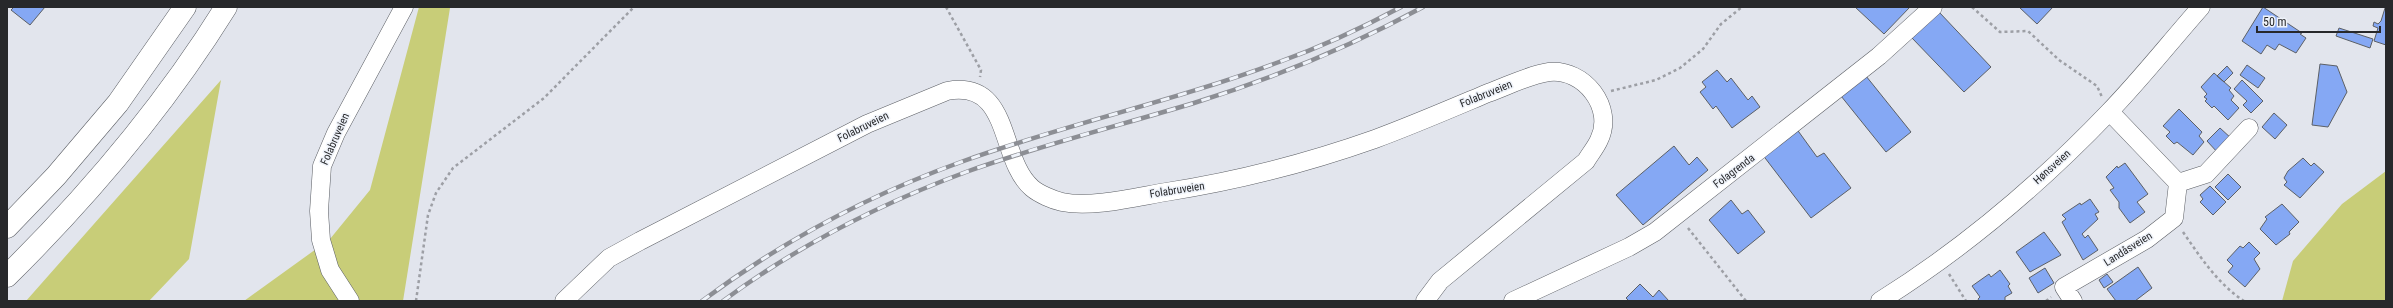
<svg xmlns="http://www.w3.org/2000/svg" width="2393" height="308" font-family="'Roboto Condensed',sans-serif">
<style>
.green{fill:#c8cd78}
.building{fill:#85a8f4;stroke:#5c6066}
.lines{fill:none;stroke-linecap:round;stroke-linejoin:round}
.minor-casing{stroke:#5c5f65;stroke-width:19}
.motorway-casing{stroke:#5c5f65;stroke-width:23}
.path{stroke:#9d9fa5;stroke-width:2.5;stroke-dasharray:3 3;stroke-linecap:butt}
.minor{stroke:#fff;stroke-width:18}
.motorway{stroke:#fff;stroke-width:22}
.rail-casing{stroke:#8c8e94;stroke-width:4.5}
.rail{stroke:#eff3fa;stroke-width:3;stroke-dasharray:9;stroke-linecap:butt}
.labels{text-anchor:middle;dominant-baseline:central;stroke-width:3;stroke-linejoin:round;paint-order:stroke}
.street-label{font-size:11px;fill:#27282b;stroke:#eff3fa}
</style>
<rect width="100%" height="100%" fill="#e2e5ed"/>
<!-- green -->
<path class="green" d="M419 7 450 8 403 301H244L330 239 370 190Z
M221 80 189 259 149 301H26Z
M2386 171V301H2282L2293 261 2342 204Z"/>
<!-- building -->
<path class="building" d="M14 7H45L30 25 11 10Z
M1855 7H1910L1884 34Z
M2019 7H2053L2037 24Z
M2263 7 2302 33 2300 34 2306 38 2296 53 2279 44 2275 50 2267 45 2261 54 2242 41Z
M2385 8 2386 9V45L2374 41 2378 28 2373 26 2374 22 2378 24 2381 21Z
M1939 12 1991 67 1964 92 1912 38Z
M2339 28 2373 39 2370 48 2336 36Z
M2320 64 2337 66 2347 92 2328 127 2312 125Z
M2247 65 2265 78 2258 88 2240 75Z
M2227 66 2233 73 2224 82 2217 76Z
M1717 70 1727 82 1731 78 1748 100 1752 96 1760 107 1732 128 1716 106 1713 109 1700 92 1706 87 1702 82Z
M2214 73 2231 88 2229 90 2234 96 2231 100 2239 108 2228 120 2214 106 2212 108 2205 101 2207 99 2204 97 2207 94 2201 87Z
M1866 76 1911 132 1886 152 1841 96Z
M2242 80 2263 101 2251 113 2243 105 2247 101 2234 89Z
M2179 109 2202 132 2199 136 2204 142 2193 155 2177 142 2174 144 2166 136 2170 132 2163 126Z
M2274 113 2287 125 2275 139 2262 127Z
M1796 128 1817 157 1824 153 1851 188 1811 218 1762 154Z
M2220 128 2232 139 2218 153 2207 141Z
M1674 146 1689 165 1697 157 1708 170 1643 225 1616 195Z
M2303 158 2311 166 2314 163 2324 172 2300 198 2284 185 2287 182 2284 178 2288 171Z
M2125 163 2148 194 2137 202 2145 212 2130 223 2119 208V202L2110 190 2114 188 2106 177 2117 166 2118 168Z
M2228 174 2241 187 2228 200 2215 187Z
M2210 186 2226 202 2213 215 2200 202 2203 199 2200 195Z
M2090 199 2099 212 2095 214 2098 219 2082 234 2085 238 2088 235 2098 250 2083 260 2062 222 2066 219 2062 215 2080 203 2081 205Z
M1731 200 1742 214 1748 210 1765 232 1738 254 1709 220Z
M2282 204 2299 222 2289 232 2290 234 2276 245 2260 229 2267 219 2265 217Z
M2044 232 2061 255 2030 272 2016 252Z
M2249 242 2260 253 2254 259 2260 269 2245 287 2228 272 2233 266 2227 260 2240 246 2243 248Z
M2138 267 2152 288 2135 301H2116L2107 289Z
M2045 268 2054 283 2038 293 2029 278Z
M2000 270 2010 284 2008 286 2012 293 2005 297V301H1979L1978 299 1980 297 1972 286 1989 274 1991 277Z
M2107 274 2113 282 2104 288 2099 280Z
M1640 284 1653 297 1659 290 1669 301H1629L1626 298Z"/>
<g class="lines">
<defs>
<path id="minor" d="M2178 183 2206 174 2249 128
M350 301 330 270 321 240 319 211 322 166 336 133 404 7
M564 301 609 258 640 241 867 124 947 91C1012 79 998 159 1032 188 1039 194 1053 200 1062 202 1092 208 1136 197 1166 192 1237 181 1307 163 1375 139 1413 125 1450 109 1488 93 1508 86 1528 75 1549 72 1584 68 1615 108 1599 140 1596 147 1590 154 1586 161L1440 281 1425 301
M1513 301 1629 247 1655 232 1879 56 1933 7
M1880 301C1963 249 2041 183 2109 112 2141 79 2170 42 2201 7
M2073 301 2064 287 2147 239 2174 218 2178 183 2110 112"/>
<path id="motorway" d="M7 227 56 176 118 103 185 7
M7 276C89 195 165 105 226 7"/>
</defs>
<!-- minor casing -->
<use href="#minor" class="minor-casing"/>
<!-- motorway casing -->
<use href="#motorway" class="motorway-casing"/>
<!-- path -->
<path class="path" d="M946 7 981 70 980 77
M1972 7 2000 32 2028 31 2059 60 2097 86 2102 97
M1611 91 1656 80 1680 68 1703 49 1721 24 1742 7
M1688 228 1746 301
M2183 232C2201 258 2218 284 2244 301
M1949 274 1966 301
M416 301 428 215 436 193 453 168 544 98 634 7
M2046 301 2051 297"/>
<!-- minor -->
<use href="#minor" class="minor"/>
<!-- motorway -->
<use href="#motorway" class="motorway"/>
<defs>
<path id="rail" d="M702 301C781 242 869 195 961 162 1066 124 1175 101 1279 62 1321 47 1362 28 1401 7
M723 301C797 246 880 204 966 172 1041 145 1118 126 1194 103 1274 78 1350 47 1423 7"/>
</defs>
<!-- rail casing -->
<use href="#rail" class="rail-casing"/>
<!-- rail -->
<use href="#rail" class="rail"/>
</g>
<g class="labels">
<!-- street labels -->
<g class="street-label">
<text transform="translate(1486 94) rotate(-22)">Folabruveien</text>
<text transform="translate(863 127) rotate(-26)">Folabruveien</text>
<text transform="translate(335 139) rotate(-66)">Folabruveien</text>
<text transform="translate(2052 167) rotate(-42)">Hønsveien</text>
<text transform="translate(1734 171) rotate(-37)">Folagrenda</text>
<text transform="translate(1177 190) rotate(-9)">Folabruveien</text>
<text transform="translate(2128 249) rotate(-32)">Landåsveien</text>
</g>
</g>
<!-- border -->
<rect width="2393" height="308" fill="none" stroke="#27282b" stroke-width="16"/>
<!-- scale -->
<path d="M2257 26v6h123v-6" fill="none" stroke="#27282b" stroke-width="2"/>
<text x="2263" y="26" font-size="12" fill="#27282b" stroke="#eff3fa" stroke-width="3" paint-order="stroke">50 m</text>
</svg>
